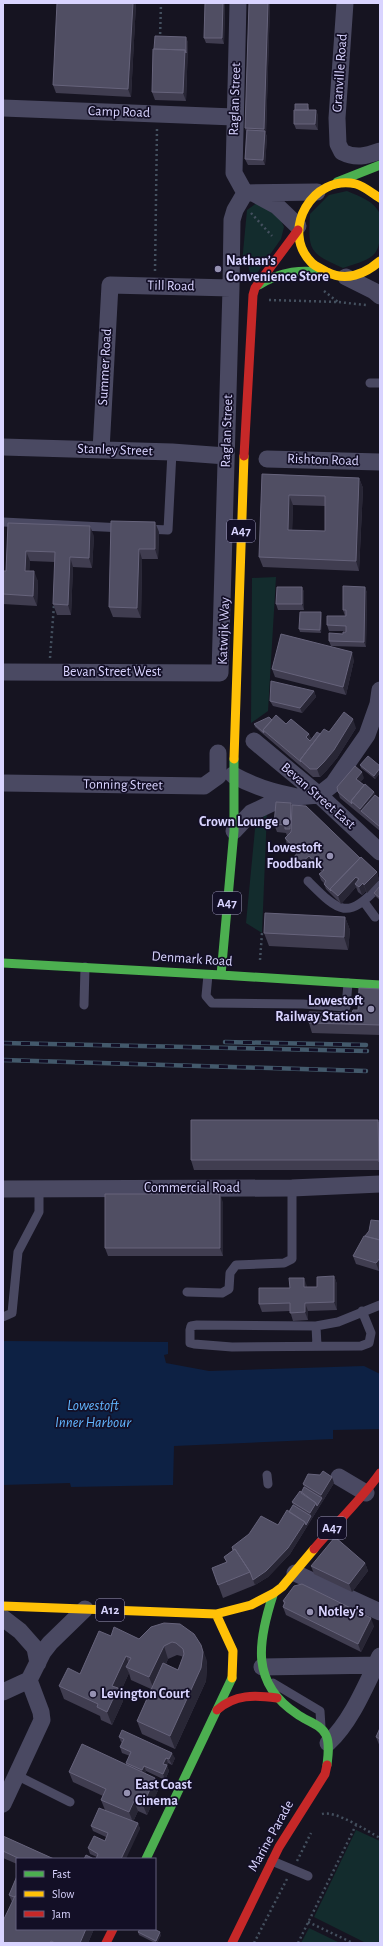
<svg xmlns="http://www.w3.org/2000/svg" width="383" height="1946" font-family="'Alegreya Sans',sans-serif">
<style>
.green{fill:#132c2d}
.water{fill:#0d2144}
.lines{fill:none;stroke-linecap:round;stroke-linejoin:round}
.path{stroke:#44505f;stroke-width:2.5;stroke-dasharray:2 3;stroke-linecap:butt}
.lane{stroke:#4a4962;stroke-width:9}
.street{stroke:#4a4962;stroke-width:17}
.fast{stroke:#4caf50;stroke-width:9}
.slow{stroke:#ffc107;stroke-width:9}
.jam{stroke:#c62828;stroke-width:9}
.rail-casing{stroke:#43596b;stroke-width:4.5}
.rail{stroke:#130f26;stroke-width:3;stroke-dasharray:9;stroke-linecap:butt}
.wall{fill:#403d50;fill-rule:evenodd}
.shaded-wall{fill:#282635}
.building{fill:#504e63;stroke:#66637b;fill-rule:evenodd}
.poi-dot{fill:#9591b1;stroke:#130f26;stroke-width:1.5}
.labels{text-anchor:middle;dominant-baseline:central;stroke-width:3.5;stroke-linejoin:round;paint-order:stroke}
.shield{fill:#130f26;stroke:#9e99be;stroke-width:1}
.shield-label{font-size:13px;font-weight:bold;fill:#d9d4ff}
.street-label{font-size:14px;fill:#d9d4ff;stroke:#130f26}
.poi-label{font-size:14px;font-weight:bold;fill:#d9d4ff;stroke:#130f26;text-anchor:start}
.water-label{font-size:15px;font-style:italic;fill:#62b6ff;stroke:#130f26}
</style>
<rect width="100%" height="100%" fill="#161421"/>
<!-- green -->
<path class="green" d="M347 191C361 197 374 201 380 214 380 254 382 256 343 268 309 253 308 251 310 214L329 195Z
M258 202 280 219 284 227 281 239 252 280 248 265 242 263 247 210Z
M276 577 268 711 251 723 252 578Z
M267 812 262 933 246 923 255 829Z
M356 1830 380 1841V1943H366L314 1917Z
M309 1928 340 1943H301Z"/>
<!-- water -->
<path class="water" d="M3 1341 168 1342V1354L164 1355 166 1363 209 1371 364 1366 380 1374V1429L333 1430V1439L174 1446 173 1485 71 1487 70 1483 3 1485Z"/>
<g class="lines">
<!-- path -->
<path class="path" d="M160 39 161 3
M251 213 272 236
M155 271 157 128
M324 291 338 302
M269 300 338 302 366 305
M50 658 54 605
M260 960 262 933
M322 1814C336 1810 367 1831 380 1838
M297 1861 311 1833
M308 1922 353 1943
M254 1943 287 1879
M298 1943 356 1825"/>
<!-- lane -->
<path class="lane" d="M370 383H380
M3 522 123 528
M146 529 168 530 172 452
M308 881C339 912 347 921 380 885
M364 902 375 917
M208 975 206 996 212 1003 303 1004 346 1007 348 983
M84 1005 85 967
M187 1292 222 1293 229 1289 230 1273 236 1265 284 1263 292 1259V1188
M362 1311 371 1333 369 1343 361 1346 232 1347 194 1344 190 1343V1330L191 1326 197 1325 316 1326 338 1322 380 1305
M3 1317 12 1313 18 1252 39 1212V1189
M316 1326 317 1346
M267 1475 268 1484
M273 1683 320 1711 321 1727
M16 1775 70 1802
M272 1861 308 1876"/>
<!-- street -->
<path class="street" d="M238 3 234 173 245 193 317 192
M345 3 337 118 338 144 342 152C356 159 366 156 380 151
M3 108 234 117
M255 194 277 206 298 226
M346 277 374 291 380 296
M3 447 172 452 226 456
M101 450 110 285 231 288
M267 459 380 462
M3 672 220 673 231 288 232 220 235 210 245 193
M254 741 319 795 380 852
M233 775C253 786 271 792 293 796
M3 783 204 786 218 776V753
M234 831 251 813 272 803 295 797 319 795 333 784 367 735 378 704 380 690
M3 1189 292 1188 380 1184
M339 1477 366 1493
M295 1573 380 1612
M3 1618 20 1631 35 1648 38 1663
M262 1667 380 1665
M3 1692 29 1680 43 1652 50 1643 85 1609
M328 1743C351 1722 366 1685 380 1656
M3 1804 42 1720 41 1712 29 1680"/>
<!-- fast -->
<path class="fast" d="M337 182 380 165
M259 285C281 271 302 269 327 273
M234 759V831L221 975 380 985
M3 963 221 975
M273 1595C258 1641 250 1683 297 1714 306 1721 321 1724 326 1735 330 1744 328 1756 327 1765
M146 1859 232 1678"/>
<!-- slow -->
<path class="slow" d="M380 198C373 194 364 186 356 184 313 174 280 230 311 262 314 266 322 269 327 272 346 282 365 274 380 261
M234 759 244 456
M3 1606 216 1614 251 1605 274 1593 282 1587 314 1549
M216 1614 233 1651 232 1678"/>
<!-- jam -->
<path class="jam" d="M244 456 253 295 255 288 298 230
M314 1549C336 1523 361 1500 380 1473
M217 1710C235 1694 255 1695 277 1698
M106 1943 113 1929
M232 1943 279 1847 325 1774 327 1765"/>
<defs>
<path id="rail" d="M225 1042 366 1045
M3 1043 367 1051
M3 1060 366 1071"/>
</defs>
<!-- rail casing -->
<use href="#rail" class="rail-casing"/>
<!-- rail -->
<use href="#rail" class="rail"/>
</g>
<!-- wall -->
<path class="wall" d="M136 3 131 97 56 93 53 85Z
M205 3H225L224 44 206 43 204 38Z
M249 3H270L266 134 267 137 265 165H248L245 159 246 131 245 128Z
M186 37 188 43 186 101 155 100 152 92Z
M309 107V110L318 115V130L296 129 294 124Z
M262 474 359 478 363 488 359 571 263 567 259 557ZM293 505 325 506V531L292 530Z
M111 521 159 532 158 559H142L141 618 113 617 109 607Z
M8 523 94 536 92 568 73 567 71 615H57L53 604 55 562 30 561 29 571 38 581 37 606 3 604V571H6Z
M302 587 304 592V610H278L276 604Z
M365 587 367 593 366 647 331 646 329 641 343 634 346 631H329L327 625 345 616 343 610Z
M322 615 321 633 300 632 299 629Z
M354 660 346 695 275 677 272 669Z
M314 691 316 697 302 713 273 706 270 701Z
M272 720 286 724 309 734 311 739 310 741 320 734 356 728 337 758 327 770 320 777H313L255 727 254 724Z
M360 765 380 766V773L375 779 361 768Z
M364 778 360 782 374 792 375 795 380 799V831L340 798 338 792Z
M291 803 292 805 360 858 377 872 379 880 367 893 366 891 362 895 358 892 356 887 341 904 326 889 324 884V883L321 880 319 874 322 872 311 861 303 869 296 862 294 857 297 854 287 844 285 838 287 836 286 833 277 832 274 824Z
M380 886V900L375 896 374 893Z
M345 917 350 930 348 950 269 946 264 933Z
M380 989V1035L312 1033 309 1023 352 1013 358 1010Z
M378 1120 379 1122H380V1170H194L191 1160Z
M223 1202V1256H108L105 1248Z
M380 1221V1270L379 1271 356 1264 353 1256 365 1236Z
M334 1276 337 1284V1310L308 1311V1320L293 1321 290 1311 262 1312 259 1304 290 1288 307 1286V1287H317Z
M334 1483 290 1554 268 1577 255 1585 223 1598 212 1568 227 1563 224 1557 233 1550 232 1547 278 1525 293 1505 292 1502 301 1493 304 1487 303 1484Z
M365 1563 368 1571 352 1592 314 1574 311 1566Z
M283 1601 374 1626 361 1652 286 1615 283 1607 284 1604Z
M151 1627 206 1658 207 1665 206 1681 175 1749 142 1734 137 1721 151 1689 131 1680 129 1673 120 1693 123 1701 112 1725 101 1720 100 1716 64 1699 59 1686 80 1674 111 1636 139 1639ZM177 1655 181 1656 183 1657 178 1670 166 1664 168 1659Z
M380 1728V1747L376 1737Z
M119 1737 175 1758 172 1765 168 1763 167 1766 169 1771 165 1780 146 1771 145 1773 159 1788 147 1815 138 1811 133 1822 138 1823 140 1829 97 1857 90 1854 88 1848 105 1841 106 1837 93 1831 91 1826 105 1810 101 1800 103 1796 73 1782 69 1772 127 1765 126 1763 130 1756 122 1753 120 1747 122 1743 121 1742Z
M3 1836 54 1859H17V1864L3 1858Z
M17 1876V1929H94L88 1943H3L12 1902 9 1895Z
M138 1932 161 1935 157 1943H155L139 1935Z"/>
<!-- shaded-wall -->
<path class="shaded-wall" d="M133 3H136L131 97 128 89Z
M223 3H225L224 44 222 38Z
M268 3H270L266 134 264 129Z
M186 37 188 43 186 101 183 93 185 50Z
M316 110 318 115V130L315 124Z
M265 131 267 137 265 165 263 160Z
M359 478 363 488 359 571 356 561Z
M289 495 293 505 292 540 288 530Z
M155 522 159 532 158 559 155 549Z
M90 526 94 536 92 568 89 558Z
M139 549 142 559 141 618 137 608Z
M26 551 30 561 29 581 25 571Z
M70 557 73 567 71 615 68 605Z
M34 571 38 581 37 606 33 596Z
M302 587 304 592V610L302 604Z
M365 587 367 593 366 647 364 642Z
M321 612 322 615 321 633 320 630Z
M352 652 354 660 346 695 343 687Z
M314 691 316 697 302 713 300 708Z
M353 719 356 728 337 758 327 770 320 777 317 769Z
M309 734 311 739 308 743 306 737Z
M380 768V773L375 779 374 776Z
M362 772 364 778 358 784 356 779Z
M374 792 377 800 361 811 360 809Z
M291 803 294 811 293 837 290 829Z
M309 856 311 861 303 869 301 863Z
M377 872 379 880 367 893 364 885Z
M356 877 359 885 355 884 356 887 341 904 338 896Z
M363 883 366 891 362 895 359 887Z
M345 917 350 930 348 950 344 937Z
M378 1120 380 1124 379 1162V1160Z
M220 1194 223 1202V1256L220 1248Z
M380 1258V1270L379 1271 376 1263Z
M334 1276 337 1284V1310L334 1302Z
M304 1278 307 1286V1295L304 1287Z
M305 1303 308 1311V1320L305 1312Z
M332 1477 334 1483 290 1554 268 1577 255 1585 253 1580 311 1516 310 1513 316 1503 322 1498 321 1495Z
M365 1563 368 1571 352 1592 349 1584Z
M371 1618 374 1626 361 1652 358 1644Z
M201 1645 206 1658 207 1665 206 1681 175 1749 170 1736Z
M164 1646 168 1659 154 1690 149 1677Z
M126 1656 131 1669 126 1667 129 1673 120 1693 123 1701 112 1725 107 1712 112 1686Z
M172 1753 175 1758 172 1765 169 1759Z
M166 1758 168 1763 167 1766 169 1771 165 1780 163 1774V1764Z
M144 1766 146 1771 144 1776 142 1770Z
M155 1778 159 1788 147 1815 143 1805Z
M134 1801 138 1811 133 1822 129 1812Z
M138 1823 140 1829 126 1859H121Z
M86 1929H94L88 1943H80Z
M160 1932 161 1935 157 1943H156V1941Z"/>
<!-- building -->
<path class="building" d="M57 3H133L128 89 53 85Z
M205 3H223L222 38H204Z
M249 3H268L264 129 245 128Z
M155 36 186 37V53L185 50 154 49Z
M153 49 185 50 183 93 152 92Z
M295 104H308V110H295Z
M294 110H316L315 124H294Z
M247 130 265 131 263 160 245 159Z
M262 474 359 478 356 561 259 557ZM289 495 325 496V531L288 530Z
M111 521 155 522V549H139L137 608 109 607Z
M8 523 90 526 89 558 70 557 68 605 53 604 55 552 26 551 25 571H34L33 596 3 594V571H6Z
M343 586 365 587 364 642 329 641V633L343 634V632H346V626L327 625V616H346V610H343Z
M277 587H302V604H276Z
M300 612H321L320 630 299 629Z
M281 634 352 652 343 687 272 669Z
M271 681 314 691 300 708 270 701Z
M344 712 353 719 334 750 324 762 317 769H310L300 760 324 729 329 732Z
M276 715 286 724 291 719 309 734 306 737 310 741 317 732 320 734 300 760 301 762 263 730Z
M269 717 272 720 263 730 264 733 254 724Z
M368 756 380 766V768L374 776 360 765Z
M355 766 362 772 356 779 364 785 351 801 352 804 338 792 337 787Z
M365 784 374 792 360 809 351 801Z
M375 795 380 799V827L361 811Z
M276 802 291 803 290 829H285V825L274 824Z
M292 805 306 806 360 858 330 889 331 891 324 884 326 881 319 874 324 870 309 856 301 863 294 857 298 852 285 838 291 832Z
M361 857 377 872 364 885 363 883 359 887 355 884 359 879 356 877 338 896 330 889Z
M380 886V898L374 893Z
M265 913 345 917 344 937 264 933Z
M359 988 380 989V1025L309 1023V1012L352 1013 353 1010H358Z
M191 1120H378L379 1160H191Z
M379 1122H380V1162H379Z
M105 1194H220V1248H105Z
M371 1220 380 1221V1240L365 1236 369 1231Z
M364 1236 380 1240V1258L376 1263 353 1256Z
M334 1276V1302L305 1303V1312L290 1313V1303L259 1304V1288H290L289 1278H304V1287H317V1277Z
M323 1471 332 1477 321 1495 303 1484 308 1474 320 1475Z
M304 1487 322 1498 317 1506 316 1503 301 1493Z
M300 1491 316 1503 310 1513 292 1502Z
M293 1505 311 1516 306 1525 305 1522 289 1512Z
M287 1510 305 1522 288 1548 266 1571 253 1580 250 1572 235 1549 233 1550 232 1547 249 1534 261 1516 278 1525Z
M335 1537 365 1563 349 1584 311 1566Z
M235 1549 250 1572 218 1585 212 1568 227 1562 224 1557Z
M302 1584 371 1618 358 1644 283 1607 285 1602 283 1601 294 1586Z
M164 1623 180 1624 194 1634 201 1645 203 1652 201 1668 170 1736 137 1721 163 1663 178 1670 184 1654 183 1649 176 1643 172 1642 164 1646 149 1677 126 1667 131 1658 126 1656 112 1686 118 1688 107 1712 97 1707 98 1704 59 1686 68 1668 80 1674 99 1631 111 1636 114 1627 139 1639 151 1627Z
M380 1728V1739L376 1737Z
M122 1730 172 1753 169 1759 166 1758 163 1764 167 1765 163 1774 144 1766 142 1770 126 1763 131 1752 120 1747 124 1739 119 1737Z
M82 1744 155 1778 143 1805 134 1801 129 1812 101 1800 106 1789 69 1772Z
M99 1808 138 1823 121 1859H96L98 1854 88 1848 94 1836 105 1841 108 1833 91 1826Z
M3 1836 54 1859H20L3 1851Z
M86 1855 94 1859H84Z
M17 1876V1897L15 1896 14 1897 9 1895Z
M15 1896 17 1897V1929H86L80 1943H55L51 1941 50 1943H3V1921Z
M140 1929H154L160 1932 156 1941 138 1932Z"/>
<!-- markers -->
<g class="poi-dot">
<circle cx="218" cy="269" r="4"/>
<circle cx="286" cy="822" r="4"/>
<circle cx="330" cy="856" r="4"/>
<circle cx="371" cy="1009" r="4"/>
<circle cx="310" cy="1612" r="4"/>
<circle cx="93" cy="1694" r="4"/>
<circle cx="127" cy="1793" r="4"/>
</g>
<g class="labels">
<!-- shield labels -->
<g class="shield">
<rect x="227" y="520" width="28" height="22" rx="3"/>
<rect x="213" y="892" width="28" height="22" rx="3"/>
<rect x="318" y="1517" width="28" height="22" rx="3"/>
<rect x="96" y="1599" width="28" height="22" rx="3"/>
</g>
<g class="shield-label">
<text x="241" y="531">A47</text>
<text x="227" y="903">A47</text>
<text x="332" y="1528">A47</text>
<text x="110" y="1610">A12</text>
</g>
<!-- street labels -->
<g class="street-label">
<text transform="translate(340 73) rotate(-86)">Granville Road</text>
<text transform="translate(235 99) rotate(-88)">Raglan Street</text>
<text transform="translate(119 112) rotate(2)">Camp Road</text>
<text transform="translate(171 286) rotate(1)">Till Road</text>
<text transform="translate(105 367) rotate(-87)">Summer Road</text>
<text transform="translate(227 431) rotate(-88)">Raglan Street</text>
<text transform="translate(115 450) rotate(2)">Stanley Street</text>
<text transform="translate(323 460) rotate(2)">Rishton Road</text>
<text transform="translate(224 631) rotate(-88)">Katwijk Way</text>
<text x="112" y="672">Bevan Street West</text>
<text transform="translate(123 785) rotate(1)">Tonning Street</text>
<text transform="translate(318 796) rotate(41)">Bevan Street East</text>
<text transform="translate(192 959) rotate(4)">Denmark Road</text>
<text x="192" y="1188">Commercial Road</text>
<text transform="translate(271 1836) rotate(-61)">Marine Parade</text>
</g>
<!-- poi labels -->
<g class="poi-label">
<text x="226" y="261">Nathan’s<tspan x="226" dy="16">Convenience Store</tspan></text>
<text x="278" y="822" text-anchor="end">Crown Lounge</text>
<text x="322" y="848" text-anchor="end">Lowestoft<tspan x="322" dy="16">Foodbank</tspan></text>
<text x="363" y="1001" text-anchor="end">Lowestoft<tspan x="363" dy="16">Railway Station</tspan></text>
<text x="318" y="1612">Notley's</text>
<text x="101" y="1694">Levington Court</text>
<text x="135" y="1785">East Coast<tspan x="135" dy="16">Cinema</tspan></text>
</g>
<!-- water labels -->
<g class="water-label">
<text x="93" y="1405">Lowestoft<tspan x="93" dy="17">Inner Harbour</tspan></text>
</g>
</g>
<!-- border -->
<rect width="383" height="1946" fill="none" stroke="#d9d4ff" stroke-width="8"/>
<!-- legend -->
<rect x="16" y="1858" width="140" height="72" fill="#130f26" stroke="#625e7d"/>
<rect x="24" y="1871" width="20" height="6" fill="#4caf50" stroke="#625e7d"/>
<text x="52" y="1878" font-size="12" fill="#d9d4ff">Fast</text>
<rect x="24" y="1891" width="20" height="6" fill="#ffc107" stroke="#625e7d"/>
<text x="52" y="1898" font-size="12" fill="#d9d4ff">Slow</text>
<rect x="24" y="1911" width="20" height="6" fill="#c62828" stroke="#625e7d"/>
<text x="52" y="1918" font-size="12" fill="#d9d4ff">Jam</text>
</svg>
